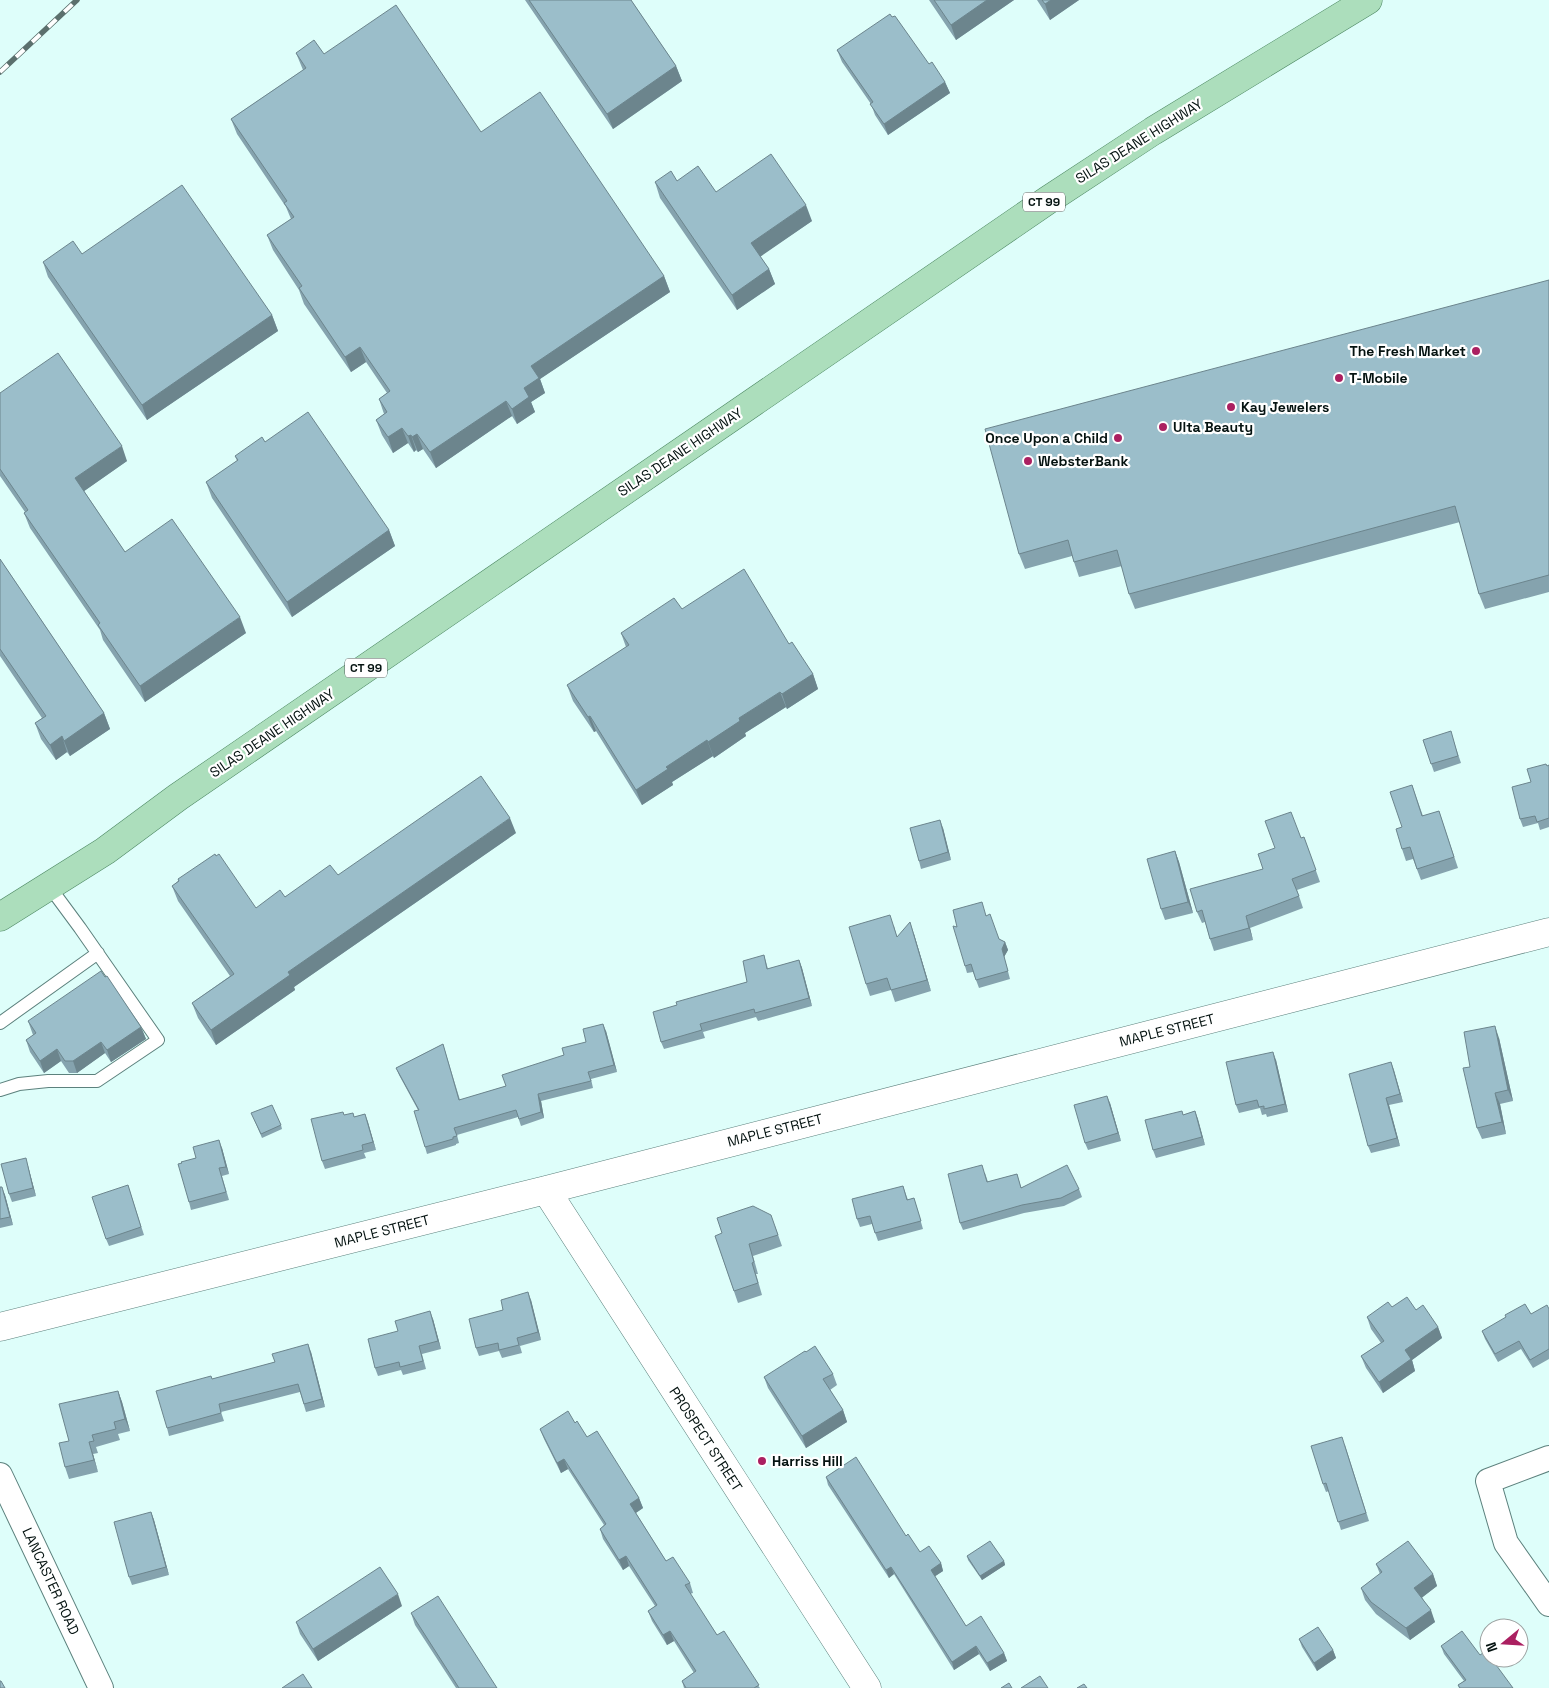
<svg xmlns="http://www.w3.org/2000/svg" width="1549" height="1688" font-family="'Space Grotesk',sans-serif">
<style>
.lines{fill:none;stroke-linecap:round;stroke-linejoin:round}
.service-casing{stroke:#5c817d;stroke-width:14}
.minor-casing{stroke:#5c817d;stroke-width:26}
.secondary-casing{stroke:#5c817d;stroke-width:29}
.primary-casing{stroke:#4e8964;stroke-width:29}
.service{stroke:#fff;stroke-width:12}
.minor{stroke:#fff;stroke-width:24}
.secondary{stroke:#fff;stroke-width:28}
.primary{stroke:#acdebc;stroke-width:28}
.rail-casing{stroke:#5b706d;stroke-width:5.5}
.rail{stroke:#fff;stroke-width:4;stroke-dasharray:11;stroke-linecap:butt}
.wall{fill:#85a3ae}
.shaded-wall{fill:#6c858d}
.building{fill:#9bbeca;stroke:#6c858d}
.poi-dot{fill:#ab2061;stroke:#fff;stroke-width:2}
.labels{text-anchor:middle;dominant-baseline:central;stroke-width:4.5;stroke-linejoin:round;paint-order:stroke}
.shield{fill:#fff;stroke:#505a58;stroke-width:1}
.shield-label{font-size:12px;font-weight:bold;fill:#051311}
.street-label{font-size:14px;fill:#051311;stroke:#fff}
.poi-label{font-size:14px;font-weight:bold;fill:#051311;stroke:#fff;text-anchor:start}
</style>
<rect width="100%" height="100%" fill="#defefa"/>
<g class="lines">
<defs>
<path id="service" d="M0 1023 98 953
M0 1090 19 1084 48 1081H97L158 1040 80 928 49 886"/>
<path id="minor" d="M1549 1458 1488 1481 1506 1543 1549 1604
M0 1475 101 1688"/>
<path id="secondary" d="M546 1190 867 1688
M0 1327 546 1190 1549 932"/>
<path id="primary" d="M0 917 105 851 178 797 1048 200 1153 131 1368 0"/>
</defs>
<!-- service casing -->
<use href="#service" class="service-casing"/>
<!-- minor casing -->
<use href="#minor" class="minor-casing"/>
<!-- secondary casing -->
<use href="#secondary" class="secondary-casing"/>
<!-- primary casing -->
<use href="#primary" class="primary-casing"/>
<!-- service -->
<use href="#service" class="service"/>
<!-- minor -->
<use href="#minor" class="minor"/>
<!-- secondary -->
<use href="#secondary" class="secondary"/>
<!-- primary -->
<use href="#primary" class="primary"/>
<defs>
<path id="rail" d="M0 72 77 0"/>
</defs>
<!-- rail casing -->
<use href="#rail" class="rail-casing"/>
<!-- rail -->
<use href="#rail" class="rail"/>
</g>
<!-- wall -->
<path class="wall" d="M525 0H631L676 66 682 81 613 129Z
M929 0H1014L956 40Z
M1037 0H1079L1050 20Z
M837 50 929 64 945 82 950 93 888 135 875 115 871 104 842 62Z
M296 53 324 54 481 132 664 276 670 292 540 379 545 393 531 402 535 412 517 424 512 416 436 468 423 449 418 452 416 450 414 452 408 443 393 453 382 435 376 420 384 414 379 399 387 393 366 362 351 372 304 304 299 290 273 250 267 235 291 219 286 207 237 134 231 119 303 70Z
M677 181 812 221 760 256 769 269 775 284 737 310 660 198 655 182Z
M82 254 272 315 278 331 147 420 48 277 43 262Z
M1549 280V592L1485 609 1479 594 1460 522 1135 609 1129 594 1122 566 1079 577 1072 556 1025 569 1019 554Z
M0 393 127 461 84 491 125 552 246 633 145 702 103 640 100 630 30 528 24 513 25 512 0 476Z
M265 442 389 530 395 546 292 617 212 498 206 482 237 461 235 456Z
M0 559 104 713 110 729 70 756 67 752 56 760 41 739 35 723 42 718 0 656Z
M682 609 789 644 813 674 818 689 787 709 786 707 745 733 746 736 714 758 713 756 672 782 673 785 642 805 596 731 594 732 573 701 567 685 626 647 621 633Z
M1453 739 1461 763 1434 772 1423 740Z
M1549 765V827L1540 830 1538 823 1523 827 1520 819 1531 782 1547 766Z
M1412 785 1423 816 1439 811 1458 868 1421 880 1413 859 1406 861 1402 849V827Z
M943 828 951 860 921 869 919 861Z
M516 833 294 987 295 990 216 1045 198 1018 192 1003 230 976 178 901 172 886 178 881V879L256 908 338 875Z
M1304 837 1320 882 1297 890 1303 908 1250 928 1253 940 1214 951 1210 939 1205 922 1202 923 1197 912 1263 869 1301 838Z
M1175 851 1179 862 1193 913 1165 920 1161 909Z
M986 915 999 939 1005 942 1008 950 1004 957 1010 979 979 988 973 972 967 973 965 966 957 927Z
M894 926 897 937 914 934 931 991 895 1002 891 990 870 996 866 984Z
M764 955 768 969 799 960 802 968 812 1006 758 1021 756 1017 703 1032 705 1038 664 1049 661 1042 677 1005 747 982Z
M28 1021 141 1027 146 1039 111 1062 105 1053 77 1073H69L61 1061 44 1073 30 1052 26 1040 33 1035Z
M606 1031 617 1072 591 1079 593 1088 541 1101 544 1118 521 1126 518 1117 457 1135 459 1143 456 1144V1145L427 1154 425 1147 418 1110 399 1075 396 1068 443 1044 460 1100 506 1086 564 1055Z
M1499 1038 1513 1101 1500 1104 1506 1134 1482 1139 1477 1128 1470 1067Z
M1276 1060 1288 1112 1267 1117 1266 1114 1262 1115 1260 1108 1239 1113 1236 1105Z
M1391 1062 1403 1102 1389 1105 1400 1146 1371 1153 1368 1146Z
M1110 1103 1121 1141 1088 1150 1085 1143Z
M1195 1111 1205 1145 1156 1158 1153 1150 1183 1115Z
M365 1114 376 1150 364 1153 366 1158 325 1169 322 1161 344 1115 355 1117Z
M253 1117 281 1125 282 1129 262 1138Z
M222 1148 229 1174 222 1176 229 1200 191 1210 189 1202 182 1163Z
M28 1166 36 1196 12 1202 9 1194Z
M985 1173 988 1182 1017 1174 1021 1187 1079 1189 1082 1197 1064 1206 1024 1213 963 1230 960 1223Z
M128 1185 144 1235 109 1246 106 1239Z
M903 1186 908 1200 914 1198 923 1229 878 1241 872 1224 860 1227 857 1219Z
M0 1187 5 1195 13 1225 0 1228Z
M775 1226 782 1246 753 1256 758 1274H756L762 1295 738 1303 715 1236Z
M531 1300 541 1340 520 1346 522 1353 502 1358 499 1351 479 1356 476 1348 503 1310Z
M1392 1307 1416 1310 1438 1327 1442 1338 1412 1360 1415 1371 1383 1393 1366 1368 1361 1356 1381 1343 1371 1329 1367 1317Z
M1549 1309V1359L1533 1368 1521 1349 1498 1362 1485 1339 1482 1331 1531 1314Z
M433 1319 441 1349 422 1354 426 1369 403 1375 401 1370 378 1376 375 1368 398 1331Z
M311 1352 325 1407 306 1412 300 1392 221 1412 224 1421 169 1436 167 1428 212 1379 275 1362Z
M833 1374 837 1385 830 1390 843 1410 847 1422 806 1448 768 1388 764 1377Z
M118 1391 122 1402 130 1431 118 1434 120 1440 96 1447 98 1453 93 1454 98 1472 69 1479 65 1467Z
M575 1423 639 1498 643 1508 636 1513 666 1561 690 1583 693 1593 690 1594 717 1635 760 1688H684L682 1681 694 1673 674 1641 667 1645 652 1621 648 1611 655 1606 629 1566 623 1570 603 1539 600 1529 604 1525 568 1469 561 1473 544 1439 540 1429Z
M1345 1445 1369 1521 1341 1530 1329 1491 1326 1492 1323 1484Z
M826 1477 906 1536 920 1552 941 1563 943 1571 935 1576 966 1626 1004 1653 1007 1661 990 1671 979 1654 954 1670 894 1574 889 1578 828 1485Z
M151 1512 154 1520 169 1575 132 1585 129 1577Z
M967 1556 1004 1561 1005 1565 982 1580 968 1560Z
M1376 1564 1433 1574 1437 1586 1422 1597 1435 1622 1410 1640 1376 1614 1365 1600 1361 1588 1380 1574Z
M402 1606 318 1661 300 1634 296 1622Z
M411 1613 497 1688H456L415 1625Z
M1299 1639 1333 1650 1336 1658 1317 1671 1302 1647Z
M1441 1646 1480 1655 1513 1688H1459L1458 1685 1464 1681 1444 1654Z"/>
<!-- shaded-wall -->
<path class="shaded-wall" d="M987 0H1014L956 40 951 25Z
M1051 0H1079L1050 20 1045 4Z
M676 66 682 81 613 129 607 114Z
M945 82 950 93 888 135 884 124Z
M806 205 812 221 757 259 751 243Z
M769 269 775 284 737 310 732 295Z
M664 276 670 292 540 379 545 393 531 402 535 412 517 424 512 409 524 388 531 366Z
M272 315 278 331 147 420 142 405Z
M360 347 366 362 351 372 345 357Z
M506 401 512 416 436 468 430 452Z
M402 428 408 443 393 453 388 437Z
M417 434 423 449 418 452 412 437Z
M411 435 416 450 414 452 408 436Z
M122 446 127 461 80 494 75 478Z
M389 530 395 546 292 617 287 602Z
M240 617 246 633 145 702 140 686Z
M813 674 818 689 787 709 782 694Z
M780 692 786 707 745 733 746 736 714 758 708 742 739 718Z
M104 713 110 729 70 756 64 741Z
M590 716 596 731 594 732 588 717Z
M62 736 67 752 56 760 50 745Z
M707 740 713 756 672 782 673 785 642 805 636 790 666 767Z
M510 818 516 833 294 987 295 990 216 1045 211 1030 288 972Z
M940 820 943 828 951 860 948 852Z
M1175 851 1179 862 1193 913 1188 902Z
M1246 916 1250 928 1253 940 1249 928Z
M910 922 914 934 931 991 927 980Z
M1005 942 1008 950 1004 957 1010 979 1002 949Z
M799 960 802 968 812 1006 809 998Z
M603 1024 606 1031 617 1072 614 1065Z
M1495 1026 1499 1038 1513 1101 1508 1090Z
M141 1027 146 1039 111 1062 107 1050Z
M101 1042 105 1053 77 1073 73 1061Z
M57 1049 61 1061 44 1073 40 1061Z
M1273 1052 1276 1060 1288 1112 1285 1104Z
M1391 1062 1394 1070 1403 1102 1400 1094Z
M1495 1093 1500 1104 1506 1134 1502 1122Z
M538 1094 541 1101 544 1118 541 1112Z
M1107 1096 1110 1103 1121 1141 1118 1133Z
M1386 1098 1389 1105 1400 1146 1397 1138Z
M1195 1111 1198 1119 1205 1145 1202 1137Z
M365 1114 368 1122 376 1150 373 1142Z
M219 1140 222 1148 229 1174 226 1167Z
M26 1158 28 1166 36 1196 33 1188Z
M2 1187 5 1195 13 1225 10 1217Z
M528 1292 531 1300 541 1340 538 1332Z
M430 1311 433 1319 441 1349 438 1341Z
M1438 1327 1442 1338 1412 1360 1415 1371 1383 1393 1379 1382 1405 1350Z
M308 1344 311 1352 325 1407 322 1399Z
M118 1391 122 1402 130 1431 125 1419Z
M843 1410 847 1422 806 1448 802 1436Z
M89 1442 93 1454 98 1472 94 1460Z
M564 1459 568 1469 561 1473 557 1463Z
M639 1498 643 1508 634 1514 630 1504Z
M151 1512 154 1520 169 1575 166 1567Z
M626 1556 629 1566 623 1570 619 1560Z
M1004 1561 1005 1565 982 1580 980 1576Z
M941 1563 943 1571 934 1577 931 1570Z
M891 1567 894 1574 889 1578 886 1570Z
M1433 1574 1437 1586 1419 1600 1414 1588Z
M398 1594 402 1606 318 1661 313 1649Z
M1431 1610 1435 1622 1410 1640 1406 1628Z
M670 1631 674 1641 667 1645 663 1635Z
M976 1646 979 1654 954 1670 952 1662Z
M1333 1650 1336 1658 1317 1671 1314 1663Z
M1004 1653 1007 1661 990 1671 987 1663Z"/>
<!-- building -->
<path class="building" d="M529 0H631L676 66 607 114Z
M934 0H987L951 25Z
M1042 0H1051L1045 4Z
M396 5 481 132 540 92 664 276 531 366 539 378 524 388 529 397 512 409 506 401 430 452 417 434 412 437 411 435 408 436 402 428 388 437 376 420 387 412 379 399 390 391 360 347 345 357 299 288 302 286 267 235 294 217 284 203 287 201 231 119 306 68 296 53 314 40 324 54Z
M890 14 892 17 895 16 929 64 932 62 945 82 884 124 870 104 873 102 837 50Z
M771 154 806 205 751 243 769 269 732 295 655 182 671 171 677 181 698 166 716 192Z
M182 185 272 315 142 405 43 262 73 241 82 254Z
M1549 280V575L1479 594 1455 506 1129 594 1117 550 1074 562 1068 540 1019 554 985 429Z
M58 353 122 446 75 478 125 552 172 519 240 617 140 686 98 625 100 623 24 513 28 510 0 469V393Z
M308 412 389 530 287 602 206 482 238 460 235 456 262 437 265 442Z
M0 559 104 713 64 741 62 736 50 745 35 723 46 716 0 649Z
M744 569 789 644 792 642 813 674 782 694 780 692 739 718 740 721 708 742 707 740 666 767 668 769 636 790 590 716 588 717 567 685 629 645 621 633 674 598 682 609Z
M1451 731 1458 756 1431 764 1423 740Z
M1546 764 1547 766 1549 765V818L1537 822 1535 816 1520 819 1512 787 1531 782 1527 769Z
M481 776 510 818 288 972 290 975 211 1030 192 1003 234 974 172 886 179 881 178 879 215 854 216 856 219 854 256 908 280 890 285 897 330 865 338 875Z
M1412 785 1422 816 1439 811 1454 857 1417 869 1410 847 1402 849 1396 829 1402 827 1390 792Z
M1291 812 1301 838 1304 837 1316 870 1292 879 1299 896 1246 916 1249 928 1210 939 1202 910 1197 912 1190 889 1263 869 1258 854 1275 848 1265 821Z
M940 820 948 852 919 861 910 828Z
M1175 851 1188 902 1161 909 1147 859Z
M982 902 986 916 990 914 999 939 1005 942 1002 949 1008 971 976 980 971 964 965 966 953 926 957 927 953 910Z
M890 915 897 937 910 922 927 980 891 990 887 978 866 984 849 927Z
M764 955 767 969 799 960 809 998 755 1013 754 1009 700 1024 702 1030 661 1042 653 1012 677 1005 676 1002 747 982 743 961Z
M101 971 105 977 107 976 141 1027 107 1050 101 1042 73 1061H65L57 1049 40 1061 26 1040 36 1033 28 1021Z
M603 1024 614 1065 588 1072 591 1081 538 1094 541 1112 519 1119 516 1110 454 1128 457 1136 453 1137V1139L425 1147 414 1111 419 1110 396 1068 443 1044 459 1100 506 1086 502 1075 564 1055 562 1048 586 1042 583 1029Z
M1495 1026 1508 1090 1495 1093 1502 1122 1477 1128 1463 1068 1470 1067 1464 1032Z
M1273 1052 1285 1104 1264 1109V1106L1259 1107 1257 1100 1236 1105 1226 1062Z
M1391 1062 1400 1094 1386 1098 1397 1138 1368 1146 1349 1074Z
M1107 1096 1118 1133 1085 1143 1074 1105Z
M272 1105 281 1125 261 1134 251 1113Z
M1182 1111 1183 1115 1195 1111 1202 1137 1153 1150 1145 1120Z
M343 1112 344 1115 353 1113 354 1117 365 1114 373 1142 362 1145 363 1150 322 1161 311 1119Z
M219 1140 226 1167 219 1168 226 1192 189 1202 178 1164 182 1163 181 1162 196 1158 193 1147Z
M26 1158 33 1188 9 1194 1 1164Z
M982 1165 987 1182 1017 1174 1021 1188 1067 1165 1079 1189 1061 1198 1022 1205 960 1223 948 1174Z
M128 1185 141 1227 106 1239 92 1197Z
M903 1186 907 1200 914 1198 921 1221 875 1233 870 1216 857 1219 852 1199Z
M0 1187H2L10 1217 0 1219Z
M753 1206 771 1215 778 1235 749 1244 754 1262 752 1263 758 1283 734 1291 715 1236 722 1233 717 1218Z
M528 1292 538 1332 517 1338 519 1345 499 1350 498 1343 476 1348 469 1319 503 1310 501 1300Z
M1407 1297 1416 1310 1423 1305 1438 1327 1405 1350 1411 1359 1379 1382 1361 1356 1384 1341 1367 1317 1388 1302 1392 1307Z
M1525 1304 1531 1314 1547 1305 1549 1309V1349L1530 1360 1519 1341 1495 1354 1482 1331 1506 1317 1505 1315Z
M430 1311 438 1341 419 1346 423 1361 400 1367 399 1362 375 1368 368 1339 398 1331 395 1321Z
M308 1344 322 1399 304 1404 298 1384 219 1404 221 1413 167 1428 156 1391 211 1376 212 1379 275 1362 272 1354Z
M815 1346 833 1374 823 1379 843 1410 802 1436 764 1377 805 1351 806 1352Z
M118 1391 125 1419 114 1422 116 1429 92 1435 94 1441 89 1442 94 1460 65 1467 59 1443 69 1441 59 1404Z
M568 1411 575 1423 577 1421 587 1437 597 1431 639 1498 630 1504 666 1561 673 1557 690 1583 685 1585 717 1635 724 1631 759 1685 754 1688H686L682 1681 696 1671 670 1631 663 1635 648 1611 657 1605 626 1556 619 1560 600 1529 606 1524 564 1459 557 1463 540 1429Z
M1342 1437 1366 1513 1338 1522 1326 1483 1323 1484 1311 1446Z
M856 1457 906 1536 908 1534 920 1552 929 1546 941 1563 931 1570 966 1626 981 1616 1004 1653 987 1663 976 1646 952 1662 891 1567 886 1570 826 1477Z
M151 1512 166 1567 129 1577 114 1522Z
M990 1541 1004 1561 980 1576 967 1556Z
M1408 1541 1433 1574 1414 1588 1431 1610 1406 1628 1371 1602 1361 1588 1382 1572 1376 1564Z
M380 1567 398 1594 313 1649 296 1622Z
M438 1596 497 1688H459L411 1613Z
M1318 1627 1333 1650 1314 1663 1299 1639Z
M1462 1631 1480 1655 1486 1651 1489 1655V1658H1491L1513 1688H1460L1458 1685 1466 1680 1441 1646Z
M303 1674 312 1688H282Z
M1040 1676 1048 1688H1021Z
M0 1681H1L5 1688H0Z
M1009 1683 1012 1688H1001Z
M1084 1684 1087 1688H1077Z"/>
<!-- markers -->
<g class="poi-dot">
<circle cx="1476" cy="351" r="5"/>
<circle cx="1339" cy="378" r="5"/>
<circle cx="1231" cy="407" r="5"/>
<circle cx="1163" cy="427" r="5"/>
<circle cx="1118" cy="438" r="5"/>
<circle cx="1028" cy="461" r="5"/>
<circle cx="762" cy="1461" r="5"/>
</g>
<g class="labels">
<!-- shield labels -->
<g class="shield">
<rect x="1023" y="192.5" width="42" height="19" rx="4"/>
<rect x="345" y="658.5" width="42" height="19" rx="4"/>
</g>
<g class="shield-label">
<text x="1044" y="202">CT 99</text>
<text x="366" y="668">CT 99</text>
</g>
<!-- street labels -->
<g class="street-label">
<text transform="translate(1139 141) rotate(-32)">SILAS DEANE HIGHWAY</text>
<text transform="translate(680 452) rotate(-34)">SILAS DEANE HIGHWAY</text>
<text transform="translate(272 733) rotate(-34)">SILAS DEANE HIGHWAY</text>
<text transform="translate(1167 1030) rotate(-14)">MAPLE STREET</text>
<text transform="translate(775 1130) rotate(-14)">MAPLE STREET</text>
<text transform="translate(382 1231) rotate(-14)">MAPLE STREET</text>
<text transform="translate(706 1439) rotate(57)">PROSPECT STREET</text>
<text transform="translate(51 1581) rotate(65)">LANCASTER ROAD</text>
</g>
<!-- poi labels -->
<g class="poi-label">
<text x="1466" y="351" text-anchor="end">The Fresh Market</text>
<text x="1349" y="378">T-Mobile</text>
<text x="1241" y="407">Kay Jewelers</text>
<text x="1173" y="427">Ulta Beauty</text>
<text x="1108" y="438" text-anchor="end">Once Upon a Child</text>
<text x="1038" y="461">WebsterBank</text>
<text x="772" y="1461">Harriss Hill</text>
</g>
</g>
<!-- north arrow -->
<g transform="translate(1504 1643) rotate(252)"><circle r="24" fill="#ffffff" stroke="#9ba1a0"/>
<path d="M0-4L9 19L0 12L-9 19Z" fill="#ab2061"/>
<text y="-8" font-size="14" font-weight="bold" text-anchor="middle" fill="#051311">N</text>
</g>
</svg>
